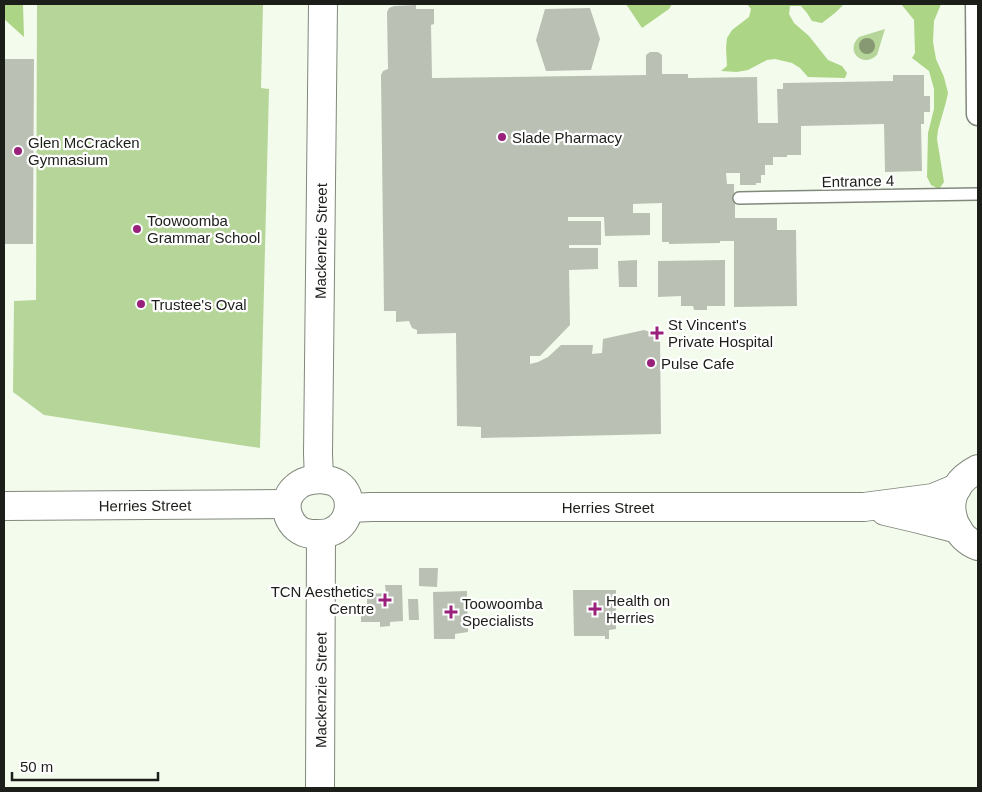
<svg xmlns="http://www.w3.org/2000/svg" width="982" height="792" font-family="Arial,sans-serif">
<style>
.green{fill:#b6d599}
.forest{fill:#add586}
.building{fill:#bac1b4}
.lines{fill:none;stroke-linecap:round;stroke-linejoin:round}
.lane-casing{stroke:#81887c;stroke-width:14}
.street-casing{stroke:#81887c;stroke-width:25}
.secondary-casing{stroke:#81887c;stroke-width:30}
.lane{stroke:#fff;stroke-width:11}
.street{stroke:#fff;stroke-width:22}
.secondary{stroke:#fff;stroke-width:28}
.tree{fill:#879973}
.poi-dot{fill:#99217b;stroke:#fff;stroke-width:2}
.labels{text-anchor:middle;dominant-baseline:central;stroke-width:4.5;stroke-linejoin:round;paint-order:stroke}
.poi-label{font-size:15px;fill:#1c1e19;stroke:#fff;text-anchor:start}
.street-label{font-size:15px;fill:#1c1e19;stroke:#fff}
</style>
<rect width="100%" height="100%" fill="#f3fbed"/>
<!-- green -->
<path class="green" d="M37 4H263L261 88 269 89 260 448 44 415 13 392 14 301 36 300Z
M885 29 877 55C863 69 844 51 859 37Z"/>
<!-- forest -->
<path class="forest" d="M4 4H23L24 37 4 19Z
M626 4H672L669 9 642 28Z
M747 4H844L835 13 822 23 812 21 807 13 801 6H790L789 14 794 23 809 36 828 60 842 66 847 73 845 78 808 77 800 68 792 63 775 59 767 60 748 70 737 72 721 71 727 66 726 48 727 38 732 30 749 17 751 9Z
M901 4H941L934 21 933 42 936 59 944 77 948 93 946 102 938 130 937 139 944 182 939 189 931 185 927 177 928 133 934 109V89L929 71 912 58 915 53 914 20Z"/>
<!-- building -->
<path class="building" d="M416 5V9H434V24L431 25 432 78 646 75V55L650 52H658L662 55V74H688V78L757 77 758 123H778L777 89H783V83L893 81V75H924V96H930V112H924V124H921L922 171 885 172 884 124 801 126V155H787V157H773V165H765V175H761V183H756V185H740V173H726L727 184H734V194H735V218H777V230H796L797 306 734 307V241H720V243L669 244V242H662V203L633 204V213H650V235L605 236 604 217H568V221H601V245H569V248H598V269L569 270 570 325 540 356H530V364L538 362 548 357 561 345H593L592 354 602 353 603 339 644 330 660 335 661 434 481 438V427L457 426 456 333 417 334V330L412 328 409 321 396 322V311H384L381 75 383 71 388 69 387 12 389 8 394 6Z
M590 8 600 39 591 70 546 71 536 40 545 9Z
M4 59H34L33 244H4Z
M637 260V287H619L618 261Z
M725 260V306H707V310H694L693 306H681V296L658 297V261Z
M419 568H438L437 587 419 586Z
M385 585H402L403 621 390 622V626L380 627V622H361V606H367V594L386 593Z
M573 590H616V629L609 630V639H605V636H574Z
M467 591 468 632 455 634V639H434L433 592Z
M408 599H418L419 620H409Z"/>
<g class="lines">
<defs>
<path id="lane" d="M739 198 978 194"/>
<path id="street" d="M977 4 978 114"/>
<g id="secondary">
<path d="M978 469C970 473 962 479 957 487 944 508 955 538 978 546"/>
<path id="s1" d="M319 479 318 454 323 4"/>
<path d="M319 479C326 480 332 480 338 484 355 496 351 522 333 531 328 534 317 534 311 534 289 532 278 503 295 488 302 481 310 480 319 479Z"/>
<path id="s2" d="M4 506 286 504"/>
<path id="s3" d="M350 508 371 507H864L933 498 957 488"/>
<path d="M885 511 915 518 958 529"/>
<path id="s4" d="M320 788 321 534"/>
</g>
</defs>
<!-- lane casing -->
<use href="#lane" class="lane-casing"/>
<!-- street casing -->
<use href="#street" class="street-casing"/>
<!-- secondary casing -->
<use href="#secondary" class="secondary-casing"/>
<!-- lane -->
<use href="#lane" class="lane"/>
<!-- street -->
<use href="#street" class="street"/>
<!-- secondary -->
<use href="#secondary" class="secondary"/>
</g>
<!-- trees -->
<circle class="tree" cx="867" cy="46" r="8"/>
<!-- markers -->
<g class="poi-dot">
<circle cx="502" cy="137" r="5"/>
<circle cx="18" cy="151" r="5"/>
<circle cx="137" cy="229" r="5"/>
<circle cx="141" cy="304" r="5"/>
<path d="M654.5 325.5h5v5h5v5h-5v5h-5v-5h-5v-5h5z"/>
<circle cx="651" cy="363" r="5"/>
<path d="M382.5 592.5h5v5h5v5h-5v5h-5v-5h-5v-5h5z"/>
<path d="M592.5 601.5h5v5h5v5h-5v5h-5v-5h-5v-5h5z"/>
<path d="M448.5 604.5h5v5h5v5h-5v5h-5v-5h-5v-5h5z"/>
</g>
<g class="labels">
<!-- poi labels -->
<g class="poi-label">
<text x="512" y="137">Slade Pharmacy</text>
<text x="28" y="142">Glen McCracken<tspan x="28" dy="17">Gymnasium</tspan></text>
<text x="147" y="220">Toowoomba<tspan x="147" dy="17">Grammar School</tspan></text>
<text x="151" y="304">Trustee's Oval</text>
<text x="668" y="324">St Vincent's<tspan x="668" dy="17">Private Hospital</tspan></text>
<text x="661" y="363">Pulse Cafe</text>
<text x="374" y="591" text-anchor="end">TCN Aesthetics<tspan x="374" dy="17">Centre</tspan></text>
<text x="606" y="600">Health on<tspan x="606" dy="17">Herries</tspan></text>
<text x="462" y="603">Toowoomba<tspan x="462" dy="17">Specialists</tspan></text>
</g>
<!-- street labels -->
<g class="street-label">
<text transform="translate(858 181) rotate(-1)">Entrance 4</text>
<text stroke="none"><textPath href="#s1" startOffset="238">Mackenzie Street</textPath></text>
<text stroke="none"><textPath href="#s2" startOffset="141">Herries Street</textPath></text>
<text stroke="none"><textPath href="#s3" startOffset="258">Herries Street</textPath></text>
<text stroke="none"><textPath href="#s4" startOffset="98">Mackenzie Street</textPath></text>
</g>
</g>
<!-- border -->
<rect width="982" height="792" fill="none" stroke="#1c1e19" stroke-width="10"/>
<!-- scale -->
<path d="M12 772v8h146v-8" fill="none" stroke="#1c1e19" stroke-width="2.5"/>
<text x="20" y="772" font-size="15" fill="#1c1e19" stroke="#ffffff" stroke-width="4" paint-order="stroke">50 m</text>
</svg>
